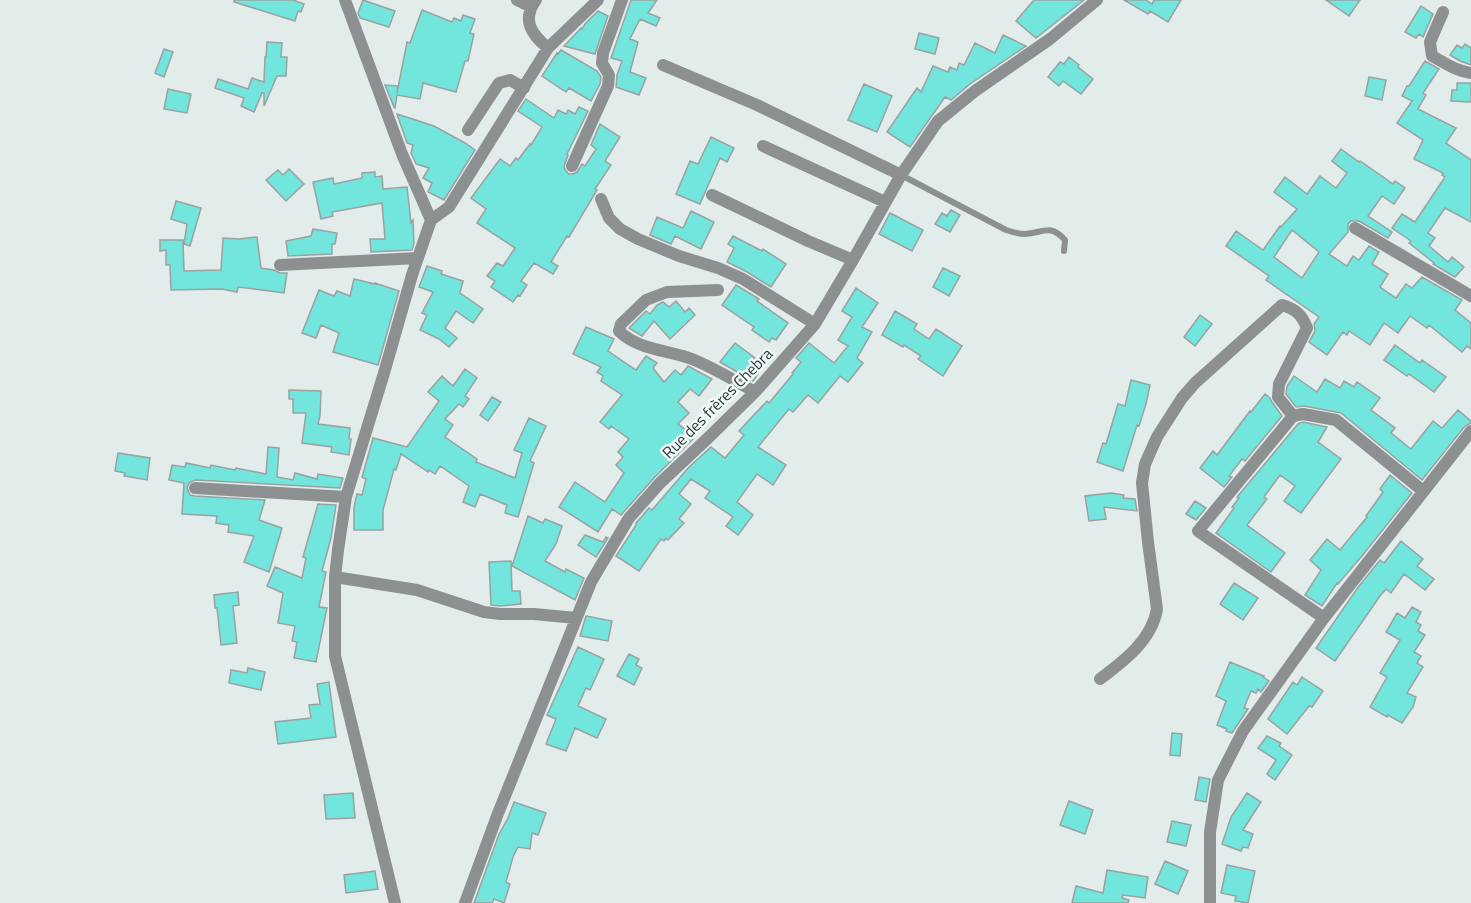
<svg xmlns="http://www.w3.org/2000/svg" width="1471" height="903" font-family="'Titillium Web',sans-serif">
<style>
.building{fill:#72e5dd;stroke:#99a2a1;stroke-width:1.5;fill-rule:evenodd}
.lines{fill:none;stroke-linecap:round;stroke-linejoin:round}
.lane{stroke:#8c9090;stroke-width:6}
.street{stroke:#8c9090;stroke-width:12}
.labels{text-anchor:middle;dominant-baseline:central;stroke-width:5;stroke-linejoin:round;paint-order:stroke}
.street-label{font-size:16px;fill:#313535;stroke:#f0faf9}
</style>
<rect width="100%" height="100%" fill="#e2eceb"/>
<!-- building -->
<path class="building" d="M234 0H293L304 4 301 12 298 11 295 21 234 2Z
M363 0 395 11 389 27 360 18 358 13Z
M631 0H657L648 13 660 18 656 26 640 19 630 39 638 42 630 72 646 78 639 95 616 87 617 75 622 61 611 58Z
M1034 0H1084L1036 38 1016 21Z
M1124 0H1146L1152 4 1154 0H1181L1168 22 1150 11 1148 14Z
M1326 0H1360L1349 16Z
M1421 6 1433 14 1423 37 1419 34 1416 38 1405 32Z
M422 10 452 22 454 18 461 21 463 15 475 19 470 33 474 34 468 61H465L456 92 423 83 420 99 397 95 395 108 394 107 385 85 398 86 397 93 407 42 410 43Z
M598 11 608 16 595 54 564 46 581 28 582 29 585 24Z
M919 33 939 38 935 54 915 49Z
M1003 35 1026 46 970 84 951 100 945 97 910 147 887 132 917 88 921 92 933 66 948 72 950 67 957 70 959 63 964 65 975 43 995 53Z
M267 42 282 43 281 57H287L286 76H277L264 106V93H262L254 112 241 106 244 98 215 88 218 79 248 89 252 78 264 82 265 57H266Z
M1465 44 1471 48V65L1460 61 1450 55 1457 45 1462 48Z
M164 49 173 52 164 77 155 73Z
M561 50 597 71 601 77 600 84 591 101 569 88 566 92 542 76 557 53 558 54Z
M1069 57 1079 65 1078 67 1093 79 1081 94 1063 81 1059 86 1048 77 1060 62 1064 64Z
M1425 61 1439 69 1423 93 1426 95 1418 109 1456 128 1446 143 1471 160V222L1445 208 1428 233 1435 238 1429 246 1448 262 1452 257 1464 267 1455 277 1433 264 1434 263 1409 243 1411 241 1392 228 1402 214 1415 222 1445 177 1442 175 1443 173 1414 159 1423 140 1397 123 1412 101 1402 96 1407 86H1409Z
M1369 77 1386 80 1382 100 1365 96Z
M1457 83H1471V102L1451 101 1452 90H1457Z
M864 84 892 96 877 132 848 120Z
M168 89 191 94 187 113 164 109Z
M526 99 554 118 558 110 566 114 568 110 575 114 579 107 588 111 575 138 567 154 568 155 564 167 566 171 569 174H573L577 172 582 164 585 166 596 149 591 145 600 124 620 137 605 161 611 165 595 189 597 190 569 237 567 236 551 262 558 266 553 274 534 263 521 281 527 285 520 296 518 295 513 302 491 287 495 281 487 276 497 263 503 266 515 248 477 223 486 209 471 198 500 159 510 166 516 158 518 160 530 144 531 145 542 127 518 111Z
M397 114 434 126 465 143 475 150 444 200 428 192 432 183 423 178 429 168 416 164 411 153 413 145 407 143Z
M711 137 734 148 727 162 720 158 700 204 676 194 690 161 698 164Z
M1341 149 1359 162 1360 161 1386 179 1393 184 1395 181 1405 188 1394 204 1382 196 1368 216 1392 232 1388 238 1359 221H1351L1348 224V232L1329 254 1347 266 1353 256 1359 260 1369 246 1379 252 1372 264 1388 274 1380 287 1396 298 1406 284 1412 288 1422 277 1462 300 1455 310 1471 323V349L1467 346 1462 352 1429 325 1427 328 1410 316 1398 333 1384 323 1370 345 1349 331 1347 335 1343 332 1327 355 1309 342 1315 331 1314 324 1319 317 1266 280 1269 276 1226 246 1236 231 1263 250 1280 226 1281 227 1297 209 1274 192 1285 177 1307 194 1320 176 1336 188 1347 173 1332 161ZM1292 230 1319 252 1302 278 1274 257Z
M289 169 304 184 286 201 266 180 278 170 283 175Z
M375 172V177L382 176 383 189 407 187 411 223 413 220 414 244 412 250 371 252 370 239H385L382 203 332 212 333 216 321 219 313 182 333 178 334 184 362 178V173Z
M176 201 201 208 190 246 184 244 187 224 171 219Z
M951 210 960 215 950 232 935 224 942 213 947 216Z
M691 211 714 222 701 249 675 236 671 244 650 235 657 217 683 228Z
M890 213 923 230 912 251 879 234Z
M313 229 337 233 335 244H332V254L288 256 286 241 311 236Z
M733 236 762 251 763 249 786 264 771 287 747 272 727 262 734 248 728 244Z
M257 237 261 268 274 270 280 273H287L284 293 238 287 237 292 222 289 171 290 170 265H166V250L160 251V240H183L184 271 221 270 223 238 239 239Z
M427 266 442 271 441 274 463 281 460 293 483 309 473 323 456 311 445 328 457 338 449 347 439 339 420 330 427 315 422 313 433 292 419 287Z
M943 268 960 276 949 296 933 287Z
M354 279 375 284V283L399 291 378 365 333 352 339 333 321 325 316 338 302 333 319 290 334 296 337 291 350 296Z
M736 285 759 299 757 301 788 323 776 340 772 338 769 342 752 330 754 327 722 305Z
M856 288 878 303 862 327 872 332 857 358 863 363 848 382 840 376 818 403 808 395 793 412 789 409 758 447 786 465 773 485 757 474 737 502 753 515 738 535 726 526 733 517 705 498 710 491 691 479 679 494 691 504 679 519 684 523 668 540 666 538 664 541 661 539 639 571 616 556 636 525V523L649 508 652 510 689 467 711 447 725 458 744 435 739 431 767 401 769 403 793 374 792 373 801 362 796 358 809 343 834 363 848 346 838 340 852 317 842 311Z
M676 301 685 312 689 308 695 315 670 339 654 321 642 336 629 328 646 311 650 314 657 305 663 302 669 307Z
M895 311 917 324 914 329 929 339 936 329 962 346 943 376 918 359 921 356 904 345 903 347 882 335Z
M1200 315 1212 324 1195 346 1184 337Z
M586 327 614 339 608 351 636 370 646 356 657 363 653 368 664 382 675 370 681 375 688 366 712 379 699 396 690 389 678 402 689 413 678 424 693 435V439L654 478 621 515 612 509 598 532 559 507 575 482 605 502 624 473 616 465 623 457 618 452 629 439 611 426 609 429 600 422 622 395 601 381 603 376 597 372 601 367 573 354Z
M735 343 755 358 748 367 758 374 753 381 720 362Z
M1395 345 1420 363 1422 360 1446 377 1434 392 1409 374 1407 376 1384 360Z
M465 369 477 378 465 396 469 399 463 407 459 404 445 419 453 425 445 437 477 459 476 462 515 478 522 453 514 450 529 418 546 426 530 461 534 463 518 517 505 513 507 505 480 494 475 507 463 502 469 486 440 466 435 474 429 470 428 472 401 454 396 470 394 469 383 510V530H354V507L357 494 362 495 366 479 362 477 373 438 407 447 439 401 428 392 442 376 453 386Z
M1294 376 1317 392 1325 379 1340 388 1344 381 1354 387 1357 382 1380 398 1371 410 1395 428 1391 433 1411 449 1433 421 1442 428 1458 410 1471 421V423L1465 426 1422 480 1341 413 1304 406 1296 407 1286 394 1287 386Z
M1131 380 1150 385 1146 404 1139 426 1137 425 1123 471 1097 462 1103 443 1106 444 1118 404 1125 406Z
M289 390 321 391 320 416 318 424 350 428 349 439H351L349 455 331 452 332 447 302 443 306 413H293V399H289Z
M1265 394 1270 398 1272 402 1282 416 1245 461 1242 459 1229 476 1232 477 1224 487 1200 468 1213 451 1217 455 1250 411 1251 412Z
M492 397 501 402 488 421 480 415Z
M1303 422 1327 427 1318 442 1341 459 1301 513 1284 501 1295 486 1280 475 1264 497 1267 499 1247 525 1285 553 1271 572 1216 533 1234 508 1232 507 1239 498 1237 497 1298 424Z
M268 447 279 448 277 477 293 480 295 473 317 479 318 474 343 478 340 488 195 480 189 483 187 488 190 495 195 496 265 500 259 520 282 528 269 572 244 562 254 536 228 532 229 525 216 523 217 516 182 514 184 483 169 480 172 465 185 467 186 463 210 468 211 465 235 470 236 468 266 474Z
M118 453 150 458 147 480 124 476 125 473 115 471Z
M1390 475 1412 493 1362 556 1338 584 1337 583 1322 606 1305 595 1321 570 1310 560 1327 539 1340 550 1367 517 1366 516 1383 492 1380 489Z
M1111 493 1124 495 1123 498 1135 499 1137 511 1104 507 1106 519 1089 521 1085 496Z
M1195 501 1206 508 1196 520 1186 514Z
M318 504 336 505 331 538 322 571 326 572 319 607 327 608 316 662 294 658 297 642 292 641 295 626 278 623 283 593 267 586 275 567 302 578 306 558 303 557Z
M528 516 543 523 545 519 562 526 556 544 545 561 565 572 566 569 584 578 575 600 512 566Z
M585 535 603 542 606 537 608 538 596 557 578 545Z
M1401 541 1423 559 1417 566 1434 579 1425 590 1404 574 1391 593 1386 589 1380 596 1335 661 1316 648 1359 586 1380 560 1384 563Z
M511 561 512 591H520L521 604 501 606 491 605 489 562Z
M1234 583 1258 598 1243 620 1220 604Z
M238 592 239 605 233 606 237 643 221 645 217 608H215L214 595Z
M1412 607 1421 612 1416 622 1421 625 1418 631 1425 635 1414 652 1421 656 1417 663 1423 667 1407 693 1416 697 1413 707 1402 723 1388 715 1387 717 1370 707 1387 677 1380 673 1400 640 1386 632 1397 613 1405 618Z
M586 616 612 621 608 641 580 636Z
M578 647 604 659 590 690 586 688 578 706 606 719 597 738 575 728 566 751 546 744 556 719 547 715Z
M629 654 639 659 636 665 642 668 634 685 617 676Z
M1230 662 1264 676 1263 677 1269 681 1261 692 1258 689 1256 693 1251 691 1244 708 1248 709 1232 733 1226 731 1227 729 1217 725 1226 701 1216 696Z
M248 668 265 672 261 690 229 683 231 670 247 673Z
M1302 677 1323 691 1312 707 1309 706 1287 734 1268 719 1293 682 1297 685Z
M329 682 336 737 278 744 275 722 311 718 309 705 320 704 317 684Z
M1172 733 1182 734 1180 756 1170 755Z
M1267 736 1281 743 1279 746 1292 755 1275 780 1267 774 1276 760 1258 748Z
M1199 777 1210 779 1206 802 1195 800Z
M353 793 355 818 326 819 324 795Z
M1247 793 1261 802 1243 830 1253 834 1248 848 1243 847 1241 851 1222 844 1231 817Z
M1069 801 1093 810 1085 834 1060 825Z
M514 802 546 813 538 835 532 833 530 849 518 847 513 857 506 882 510 884 504 903 494 899 492 903H474L499 834 508 818Z
M1172 821 1191 825 1186 846 1167 842Z
M1165 861 1188 871 1178 894 1155 884Z
M1227 865 1255 871 1248 903 1235 901 1236 896 1221 893Z
M1107 870 1148 877 1145 898 1123 895 1122 898 1129 900 1128 903H1072L1076 886 1103 893Z
M375 871 378 889 346 893 344 875Z"/>
<g class="lines">
<!-- lane -->
<path class="lane" d="M901 175 1006 230C1012 232 1018 234 1025 234 1043 233 1050 223 1065 240L1064 251"/>
<!-- street -->
<path class="street" d="M345 0 402 154 431 220 412 275 384 373 346 497 338 550 335 577V656L395 903
M517 0 531 7
M536 0C521 20 532 35 548 48
M1443 12 1430 42 1432 56C1445 63 1456 71 1471 73
M663 65 757 105 901 175
M468 130 499 83 510 80 524 88
M763 146 885 202
M572 166 608 86 609 75 602 63 603 53 622 0
M712 195 808 241 853 260
M601 199 609 218 620 229 638 239 679 256 718 268 743 279 815 324
M431 220 449 207 548 48 598 0
M1355 228 1471 296
M280 265 418 258
M718 290 667 292 646 300 621 324 619 331C638 350 668 350 692 359 714 368 734 380 755 392
M195 488 346 497
M335 577 417 590 484 612 500 614H534L576 618
M1324 618 1198 531 1293 416 1303 414 1336 420 1423 491
M1100 679C1124 661 1152 640 1157 609L1148 542 1142 483 1145 464 1157 437 1182 398 1195 383 1282 305C1296 309 1302 315 1307 328L1279 384 1278 397 1293 416
M465 903 497 816 591 582 629 518 660 483 708 438 755 392 815 324 853 260 901 175 938 121 975 91 1050 39 1097 0
M1210 903V832L1218 780 1243 731 1324 618 1471 431"/>
</g>
<g class="labels">
<!-- street labels -->
<g class="street-label">
<text transform="translate(717 403) rotate(-45)">Rue des frères Chebra</text>
</g>
</g>
</svg>
